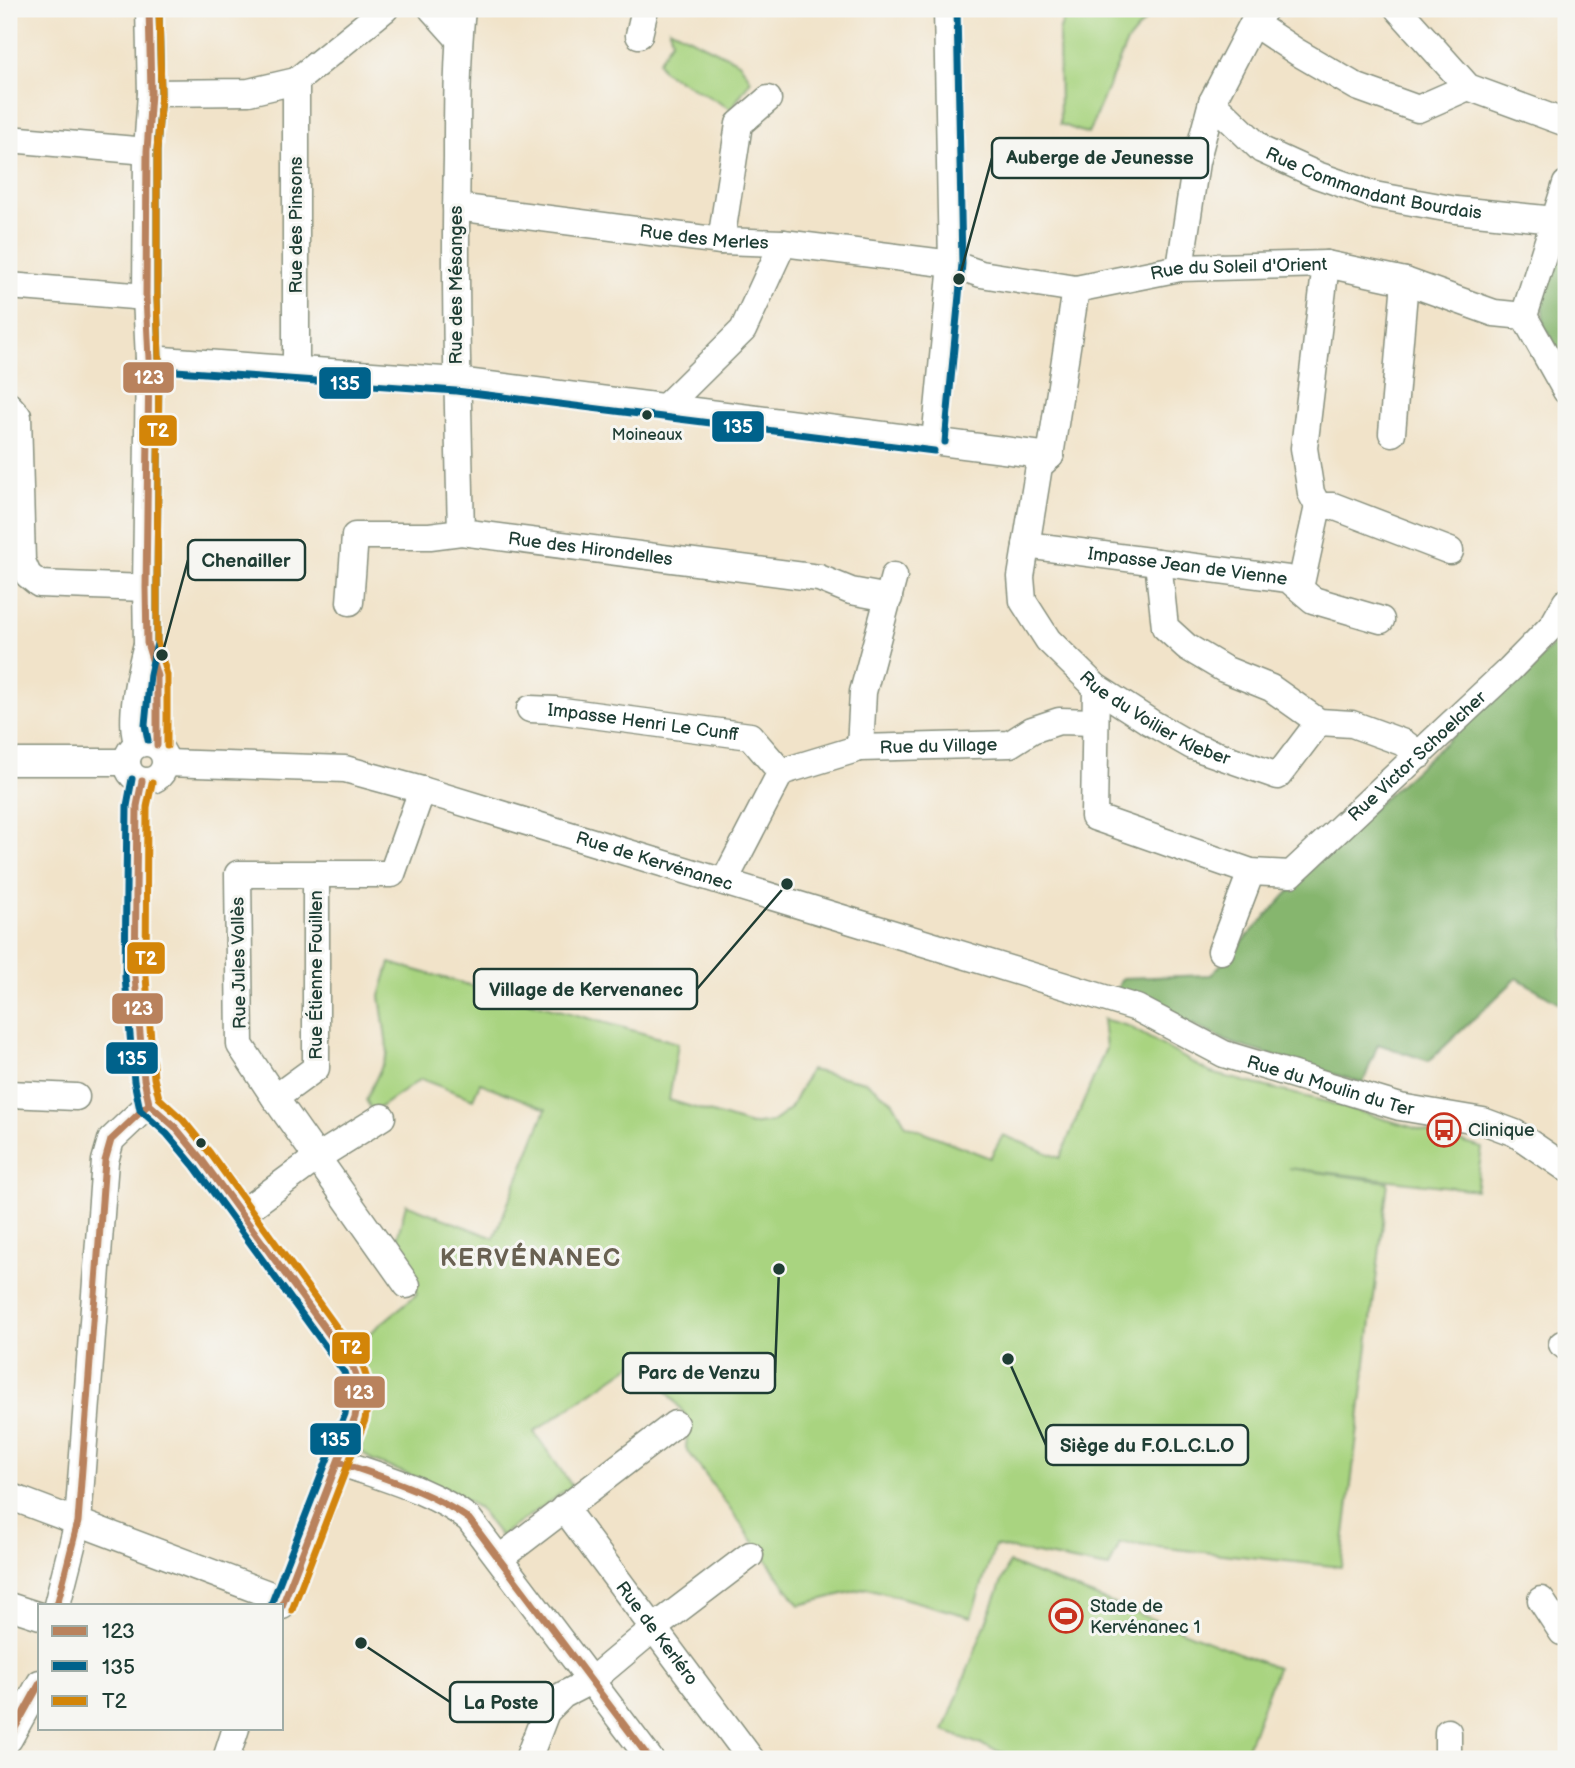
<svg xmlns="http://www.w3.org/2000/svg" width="1575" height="1768" font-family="'Balsamiq Sans',sans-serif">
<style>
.green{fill:#a9d480;stroke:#64885a;stroke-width:2}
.forest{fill:#86b66e;stroke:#527a51;stroke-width:2}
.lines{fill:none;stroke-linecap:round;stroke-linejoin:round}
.minor-casing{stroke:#88907e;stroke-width:29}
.minor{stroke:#fff;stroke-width:26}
.bus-1-casing{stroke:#f6f6f2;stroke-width:12}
.bus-2-casing{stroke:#f6f6f2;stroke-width:12}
.bus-3-casing{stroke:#f6f6f2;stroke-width:12}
.bus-1{stroke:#b9825d;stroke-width:7}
.bus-2{stroke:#00628b;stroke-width:7}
.bus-3{stroke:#d38508;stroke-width:7}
.bus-dot{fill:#1f3d34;stroke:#f6f6f2;stroke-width:2.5}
.labels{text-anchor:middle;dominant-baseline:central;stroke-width:6;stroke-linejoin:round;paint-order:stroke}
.bus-label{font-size:16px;fill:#1f3d34;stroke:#f6f6f2}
.street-label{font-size:18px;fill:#1f3d34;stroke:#f6f6f2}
.poi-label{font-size:18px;fill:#1f3d34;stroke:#f6f6f2;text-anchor:start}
.district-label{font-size:24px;font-weight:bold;letter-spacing:2px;fill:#696152;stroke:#f6f6f2}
.leader{fill:none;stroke:#1f3d34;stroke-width:2.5}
.callout-dot{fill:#1f3d34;stroke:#f6f6f2;stroke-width:2.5}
.callout{fill:#f6f6f2;stroke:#1f3d34;stroke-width:2.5}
.callout-label{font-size:19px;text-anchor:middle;font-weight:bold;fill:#1f3d34}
.line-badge{stroke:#f6f6f2;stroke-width:2.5}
.badge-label{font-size:19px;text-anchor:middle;font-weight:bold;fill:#fff}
</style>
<rect width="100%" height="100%" fill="#f6f6f2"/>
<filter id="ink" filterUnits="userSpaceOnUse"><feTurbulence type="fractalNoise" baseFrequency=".0143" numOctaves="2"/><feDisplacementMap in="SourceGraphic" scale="14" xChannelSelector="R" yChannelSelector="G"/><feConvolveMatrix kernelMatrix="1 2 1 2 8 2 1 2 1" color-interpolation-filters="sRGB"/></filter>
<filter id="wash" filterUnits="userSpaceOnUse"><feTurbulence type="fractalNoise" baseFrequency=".00686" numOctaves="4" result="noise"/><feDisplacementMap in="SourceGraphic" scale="28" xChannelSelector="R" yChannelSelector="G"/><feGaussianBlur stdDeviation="1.57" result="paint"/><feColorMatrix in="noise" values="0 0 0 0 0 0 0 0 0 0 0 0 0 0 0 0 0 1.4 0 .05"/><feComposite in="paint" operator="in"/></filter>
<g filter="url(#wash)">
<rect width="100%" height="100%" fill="#f1e3c9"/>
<!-- green -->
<path class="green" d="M1067 9H1155L1127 42 1088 134 1060 124 1059 32Z
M669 28 739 62 751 80 731 109 663 71 658 62 672 40Z
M390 963 678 1043 669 1100 751 1125 772 1122 790 1109 810 1070 866 1082 893 1102 906 1125 990 1158 1003 1135 1060 1158 1106 1048 1103 1019 1128 1026 1211 1073 1327 1102 1482 1148 1476 1190 1288 1168 1388 1182 1341 1567 1120 1543 1109 1568 995 1546 971 1617 867 1588 799 1605 686 1448 688 1419 642 1358 534 1432 572 1486 500 1536 478 1508 447 1489 373 1461 361 1451 354 1346 417 1294 396 1243 406 1204 494 1238 546 1109 480 1083 473 1099 421 1079 373 1112 366 1100 388 1053 380 996Z
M1009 1563 1277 1668 1243 1759H1019L944 1731Z"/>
<!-- forest -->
<path class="forest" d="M1566 243V363L1544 326 1541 290 1553 248Z
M1566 624V1007L1517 978 1429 1061 1378 1044 1363 1083 1231 1043 1117 989 1122 978 1211 975 1337 841 1556 642Z"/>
</g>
<g filter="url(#ink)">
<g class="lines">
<defs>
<g id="minor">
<path d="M149 9 151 93 147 151 146 297 149 359 146 588 147 643 157 676 158 726 157 745"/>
<path d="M432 9 459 39"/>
<path d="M1398 9 1468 87 1566 123"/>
<path d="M1253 23 1297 52 1357 87 1418 109 1468 87"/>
<path d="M639 35 645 9"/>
<path d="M296 81V369"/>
<path d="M151 93 249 92 296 81 385 9"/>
<path id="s1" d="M1212 102 1262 150 1317 175 1374 195 1456 210 1555 220"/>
<path d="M9 139 147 151"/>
<path d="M1566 184 1524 316 1566 391"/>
<path id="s2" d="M456 207 721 241 783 243 952 264 981 274 1076 289 1180 268 1326 264 1405 281 1494 313 1524 316"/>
<path d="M721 241 739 124 768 99"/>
<path d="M1180 268 1196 162 1212 102 1253 23 1265 9"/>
<path d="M9 286 146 297"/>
<path d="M149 359 457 381 1050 456"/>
<path d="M9 406 18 416 22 561 28 575 39 584 146 588"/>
<path d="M665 407 743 330 783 243"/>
<path d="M1392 433 1405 281"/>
<path d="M935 441 952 264 947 9"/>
<path id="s3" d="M1050 456 1039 466 1021 577 1023 601 1048 640 1096 687 1150 722 1192 746 1278 776 1319 722"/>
<path d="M1050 456 1076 289"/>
<path d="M1318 506H1333L1450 551"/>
<path d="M461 532C458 407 454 283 457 158 457 108 457 58 462 9"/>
<path id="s4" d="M1026 545 1288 579 1313 600 1381 620"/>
<path d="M1158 562 1165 627 1187 647 1224 669 1271 688 1319 722 1352 724 1404 743 1420 755"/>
<path d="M1300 588 1318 506 1311 493 1304 448 1326 264"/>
<path id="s5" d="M350 602 355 536H430L461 532 819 578 851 591 889 598"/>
<path id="s6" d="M1096 687 1094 817 1251 872 1291 874 1510 669 1553 625 1566 602"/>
<path id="s7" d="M530 709 555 710 750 736 781 772"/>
<circle cx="146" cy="762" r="19"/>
<path d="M138 744C128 723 140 671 146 648"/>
<path d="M860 748 863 692 894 576"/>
<path d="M9 762H127"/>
<path id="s8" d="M166 763 345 769 422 790 1137 1008 1224 1054 1400 1107 1483 1121 1515 1133 1566 1168"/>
<path d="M142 781 137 806 135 977 144 1079 149 1104 175 1127 202 1160 353 1367 360 1388 355 1417 282 1606"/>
<path id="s9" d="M724 882 781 772 860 748 1010 744 1032 730 1059 721 1095 722"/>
<path d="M1221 951 1251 872"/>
<path d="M9 1094 76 1097"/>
<path d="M275 1098 316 1068V874"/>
<path d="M242 1213 318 1157 382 1117"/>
<path d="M407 1285 275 1098 240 1045 238 874H392L422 790"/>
<path d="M1562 1344 1566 1347"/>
<path d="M339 1462C383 1478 432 1490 469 1519L650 1759"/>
<path d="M9 1496 284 1600"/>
<path id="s10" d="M564 1508 751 1759"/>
<path d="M500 1558 675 1424"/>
<path d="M1541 1600 1562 1632 1566 1633"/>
<path d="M57 1605 78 1522 105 1161 111 1140 149 1104"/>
<path d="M9 1606 40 1616"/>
<path d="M9 1739 40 1683"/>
<path d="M226 1759 236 1728"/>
<path d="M528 1759 546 1712 563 1695 592 1680 654 1628 750 1555"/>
<path d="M1448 1759V1732"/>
</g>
</defs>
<!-- minor casing -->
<use href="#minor" class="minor-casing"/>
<!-- minor -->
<use href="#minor" class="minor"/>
<defs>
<path id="bus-1" d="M149 9 151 93 147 151 146 297 149 359 146 588 147 643 157 676V745
M142 781 137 806 135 977 144 1079 149 1104 175 1127 202 1160 353 1367 360 1388 355 1417 282 1606
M339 1462C384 1478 429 1491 469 1519L650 1759
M57 1605 78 1522 105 1161 111 1140 149 1104
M9 1739 40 1683"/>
<path id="bus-2" d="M148 369 456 391 934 451
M945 442 962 264 957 9
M148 740 145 725 150 674 157 643V588L159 359 157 297V151L161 93 159 9
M132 779 127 806 125 977 134 1081 140 1110 167 1134 194 1166 344 1372 349 1389 345 1414 272 1602"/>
<path id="bus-3" d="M159 9 161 93 157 151V297L159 359 157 588V641L167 675V746
M152 783 147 807 146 977 154 1078 159 1098 183 1120 210 1153 361 1361 370 1388 365 1420 292 1610"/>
</defs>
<!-- bus-1 casing -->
<use href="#bus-1" class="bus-1-casing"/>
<!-- bus-2 casing -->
<use href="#bus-2" class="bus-2-casing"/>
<!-- bus-3 casing -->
<use href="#bus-3" class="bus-3-casing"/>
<!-- bus-1 -->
<use href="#bus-1" class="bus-1"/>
<!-- bus-2 -->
<use href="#bus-2" class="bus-2"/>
<!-- bus-3 -->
<use href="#bus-3" class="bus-3"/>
</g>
</g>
<!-- icons -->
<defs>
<symbol id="bus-ring" viewBox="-11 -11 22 22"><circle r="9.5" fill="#f6f6f2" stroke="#c8321e" stroke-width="1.5"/><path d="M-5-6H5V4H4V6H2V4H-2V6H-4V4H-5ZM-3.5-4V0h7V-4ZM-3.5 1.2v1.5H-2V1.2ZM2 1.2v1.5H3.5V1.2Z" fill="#c8321e"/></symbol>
<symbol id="stadium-ring" viewBox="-11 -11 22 22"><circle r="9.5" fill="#f6f6f2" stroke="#c8321e" stroke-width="1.5"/><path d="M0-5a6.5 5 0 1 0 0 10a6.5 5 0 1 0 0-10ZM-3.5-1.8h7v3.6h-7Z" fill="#c8321e"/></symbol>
</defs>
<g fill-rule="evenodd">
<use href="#bus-ring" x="1425" y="1111" width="38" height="38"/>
<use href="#stadium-ring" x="1047" y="1597" width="38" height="38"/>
</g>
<!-- markers -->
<g class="bus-dot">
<circle cx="647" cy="415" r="6"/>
<circle cx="201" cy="1143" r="6"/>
</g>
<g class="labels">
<!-- bus labels -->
<g class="bus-label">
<text x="647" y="435">Moineaux</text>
</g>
<!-- street labels -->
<g class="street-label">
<text stroke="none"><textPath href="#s1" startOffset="187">Rue Commandant Bourdais</textPath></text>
<text transform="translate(296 225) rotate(-90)">Rue des Pinsons</text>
<text stroke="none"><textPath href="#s2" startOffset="250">Rue des Merles</textPath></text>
<text stroke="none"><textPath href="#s2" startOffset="791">Rue du Soleil d'Orient</textPath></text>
<text transform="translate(456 285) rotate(-90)">Rue des Mésanges</text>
<text stroke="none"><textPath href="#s5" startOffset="303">Rue des Hirondelles</textPath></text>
<text stroke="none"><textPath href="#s4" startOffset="163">Impasse Jean de Vienne</textPath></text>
<text stroke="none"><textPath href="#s3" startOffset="332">Rue du Voilier Kleber</textPath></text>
<text stroke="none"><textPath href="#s7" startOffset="114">Impasse Henri Le Cunff</textPath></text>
<text stroke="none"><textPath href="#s9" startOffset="285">Rue du Village</textPath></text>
<text stroke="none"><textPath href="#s6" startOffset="509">Rue Victor Schoelcher</textPath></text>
<text stroke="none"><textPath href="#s8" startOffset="502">Rue de Kervénanec</textPath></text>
<text transform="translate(239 963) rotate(-91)">Rue Jules Vallès</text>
<text transform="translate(316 975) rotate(-90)">Rue Étienne Fouillen</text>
<text stroke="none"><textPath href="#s8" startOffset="1216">Rue du Moulin du Ter</textPath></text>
<text stroke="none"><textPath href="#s10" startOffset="156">Rue de Kerléro</textPath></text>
</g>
<!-- poi labels -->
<g class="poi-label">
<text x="1468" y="1130">Clinique</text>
<text x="1090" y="1606">Stade de<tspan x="1090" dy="21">Kervénanec 1</tspan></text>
</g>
<!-- district labels -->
<g class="district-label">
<text x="531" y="1258">KERVÉNANEC</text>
</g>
</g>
<!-- callouts -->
<path class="leader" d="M959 279L992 158M162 655L188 560M787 884L697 989M779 1269L775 1373M1008 1359L1046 1445M361 1643L450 1702"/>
<g class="callout-dot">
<circle cx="959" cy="279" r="7"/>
<circle cx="162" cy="655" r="7"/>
<circle cx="787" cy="884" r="7"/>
<circle cx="779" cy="1269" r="7"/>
<circle cx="1008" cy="1359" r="7"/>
<circle cx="361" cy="1643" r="7"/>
</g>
<g class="callout">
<rect x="992" y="138" width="216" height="40" rx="7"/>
<rect x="188" y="540" width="117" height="40" rx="7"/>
<rect x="474" y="969" width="223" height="40" rx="7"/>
<rect x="623" y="1353" width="152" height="40" rx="7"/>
<rect x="1046" y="1425" width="202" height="40" rx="7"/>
<rect x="450" y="1682" width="103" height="40" rx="7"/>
</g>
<g class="callout-label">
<text x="1100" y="164">Auberge de Jeunesse</text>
<text x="246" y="567">Chenailler</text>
<text x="586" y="996">Village de Kervenanec</text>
<text x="699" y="1379">Parc de Venzu</text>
<text x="1147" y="1452">Siège du F.O.L.C.L.O</text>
<text x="501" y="1709">La Poste</text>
</g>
<g class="line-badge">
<rect x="122" y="361" width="53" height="33" rx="7" fill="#b9825d"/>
<rect x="318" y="366" width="54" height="34" rx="7" fill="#00628b"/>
<rect x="711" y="410" width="54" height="33" rx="7" fill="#00628b"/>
<rect x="138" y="414" width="40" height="33" rx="7" fill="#d38508"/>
<rect x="126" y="941" width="40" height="34" rx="7" fill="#d38508"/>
<rect x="111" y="992" width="53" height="33" rx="7" fill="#b9825d"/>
<rect x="105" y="1041" width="54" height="34" rx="7" fill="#00628b"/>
<rect x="331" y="1331" width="40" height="34" rx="7" fill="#d38508"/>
<rect x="333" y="1375" width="53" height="34" rx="7" fill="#b9825d"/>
<rect x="309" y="1422" width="53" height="34" rx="7" fill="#00628b"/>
</g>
<g class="badge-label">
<text x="149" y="384">123</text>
<text x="345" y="390">135</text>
<text x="738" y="433">135</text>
<text x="158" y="437">T2</text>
<text x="146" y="965">T2</text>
<text x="138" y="1015">123</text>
<text x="132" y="1065">135</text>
<text x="351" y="1354">T2</text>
<text x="359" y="1399">123</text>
<text x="335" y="1446">135</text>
</g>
<!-- margin -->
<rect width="1575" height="1768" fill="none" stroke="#f6f6f2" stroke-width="35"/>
<!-- legend -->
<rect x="38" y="1604" width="245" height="126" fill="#f6f6f2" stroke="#a0aca6" stroke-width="2"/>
<rect x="52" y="1626" width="35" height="10" fill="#b9825d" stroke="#a0aca6" stroke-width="2"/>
<text x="102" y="1638" font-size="21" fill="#1f3d34">123</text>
<rect x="52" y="1661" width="35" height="10" fill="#00628b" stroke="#a0aca6" stroke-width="2"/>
<text x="102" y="1674" font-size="21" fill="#1f3d34">135</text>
<rect x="52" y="1696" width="35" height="10" fill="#d38508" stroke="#a0aca6" stroke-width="2"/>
<text x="102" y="1708" font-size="21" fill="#1f3d34">T2</text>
</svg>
